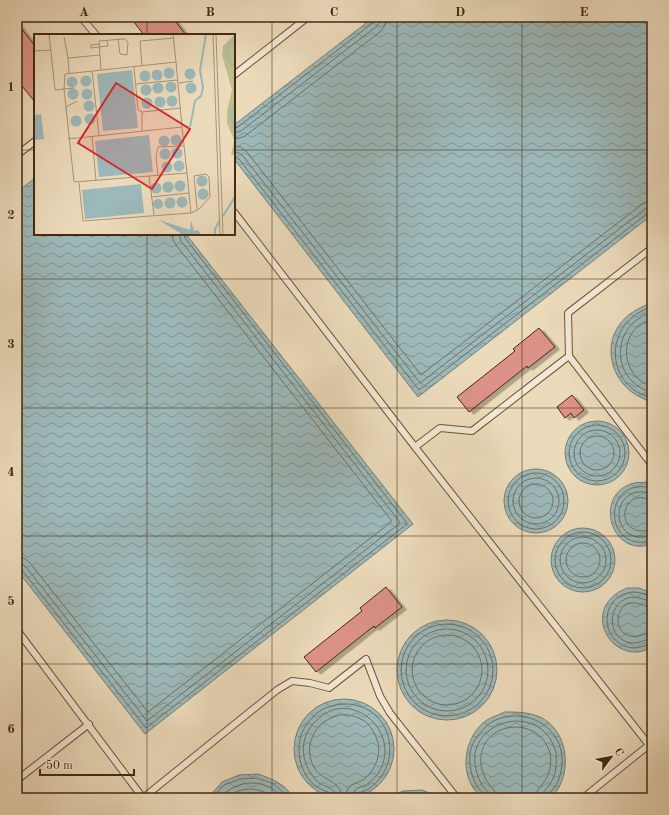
<svg xmlns="http://www.w3.org/2000/svg" width="669" height="815" font-family="'Old Standard TT',serif">
<style>
.water{fill:url(#water-waves);stroke:#797f76}
.lines{fill:none;stroke-linecap:round;stroke-linejoin:round}
.shore{stroke:#707165;stroke-width:1}
.building{fill:#dc9288;stroke:#442910;filter:url(#shadow)}
.lane-casing{stroke:#6e563b;stroke-width:8}
.lane{stroke:#f3e8d3;stroke-width:6}
.grid{fill:none;stroke:#442910;stroke-width:1;stroke-opacity:0.55}
.inset-river{fill:none;stroke:#9cb9ba;stroke-width:2}
.inset-road{fill:none;stroke:#a99477;stroke-width:1}
.view{fill:#d62828;fill-opacity:0.15;stroke:#d62828;stroke-width:2}
.inset-edge{fill:none;stroke:#442910;stroke-width:2}
.neatline{fill:none;stroke:#442910;stroke-width:1.5}
.grid-label{font-size:13px;text-anchor:middle;font-weight:bold;fill:#442910}
</style>
<defs>
<pattern id="water-waves" width="16" height="10" patternUnits="userSpaceOnUse"><rect width="16" height="10" fill="#9cb9ba"/><path d="M0 5q4-4 8 0t8 0" fill="none" stroke="#819696"/></pattern>
<filter id="shadow"><feDropShadow dx="4.5" dy="2.5" stdDeviation="0" flood-color="#0004"/></filter>
</defs>
<rect width="100%" height="100%" fill="#ecdbbb"/>
<filter id="stains"><feTurbulence type="fractalNoise" baseFrequency=".005" numOctaves="4"/><feColorMatrix values="0 0 0 0 .2 0 0 0 0 .09 0 0 0 0 .02 0 0 0 .5 -.17"/></filter>
<radialGradient id="worn" r=".72"><stop offset=".6" stop-color="#630" stop-opacity="0"/><stop offset="1" stop-color="#630" stop-opacity=".3"/></radialGradient>
<!-- water -->
<path class="water" d="M226 17H270C253 23 242 24 226 17Z
M374 17H652V215L418 397 234 159V125Z
M35 178V234H186L413 524 145 734 17 570V192Z
M650 303H652V402C648 401 644 399 640 397 614 385 601 349 620 324 628 313 638 309 650 303Z
M565 453a32 32 0 1 1 64 0a32 32 0 1 1-64 0Z
M504 501a32 32 0 1 1 64 0a32 32 0 1 1-64 0Z
M646 482 652 484V544C611 559 592 494 634 483 638 482 642 483 646 482Z
M551 560a32 32 0 1 1 64 0a32 32 0 1 1-64 0Z
M627 588H639L652 593V647C648 649 642 652 637 652 606 653 589 613 616 594 619 591 624 590 627 588Z
M397 670a50 50 0 1 1 100 0a50 50 0 1 1-100 0Z
M294 749a50 50 0 1 1 100 0a50 50 0 1 1-100 0Z
M504 712C517 712 528 712 540 717 566 729 572 766 558 789 556 793 552 795 549 798H482C480 795 476 792 474 789 459 768 466 734 487 720 492 717 499 715 504 712Z
M258 774C272 779 286 784 293 798H208L222 782 239 775Z
M422 790 442 798H387L403 791Z"/>
<g class="lines">
<!-- shore -->
<path class="shore" d="M234 128 238 127 374 22 376 17
M234 133 241 131 377 26 380 22 381 17
M234 139 240 138 245 136 381 31 385 25 387 17
M234 146 241 147 247 152 421 375 641 205 646 202 652 201
M234 152 239 153 243 156 420 383 645 209 652 207
M234 157 239 159 419 390 648 213 652 212
M652 307C603 321 603 386 652 398
M652 312C647 314 642 316 638 319 620 331 615 357 627 375 633 384 642 389 652 393
M652 319C644 322 637 326 632 333 622 348 626 370 641 381 644 383 648 385 652 386
M569 453a28 28 0 1 1 56 0a28 28 0 1 1-56 0Z
M574 453a23 23 0 1 1 46 0a23 23 0 1 1-46 0Z
M580 453a17 17 0 1 1 34 0a17 17 0 1 1-34 0Z
M508 501a28 28 0 1 1 56 0a28 28 0 1 1-56 0Z
M513 501a23 23 0 1 1 46 0a23 23 0 1 1-46 0Z
M519 501a17 17 0 1 1 34 0a17 17 0 1 1-34 0Z
M652 488C647 487 642 486 637 487 607 491 607 538 637 542 642 543 647 541 652 541
M652 493C647 493 642 491 637 492 613 497 613 532 637 537 642 538 647 536 652 536
M652 499C647 499 642 497 636 498 621 504 621 525 636 530 642 532 647 530 652 530
M555 560a28 28 0 1 1 56 0a28 28 0 1 1-56 0Z
M560 560a23 23 0 1 1 46 0a23 23 0 1 1-46 0Z
M566 560a17 17 0 1 1 34 0a17 17 0 1 1-34 0Z
M17 557 24 558 30 563 148 712 391 522V520L176 245 173 240 172 234
M17 563 22 564 26 567 147 721 400 523 399 521 181 241 179 234
M17 568 22 570 146 728 407 524 406 522 185 238 184 234
M652 596C644 595 637 590 628 593 600 599 600 640 628 647 637 650 644 645 652 644
M652 601C644 601 637 595 628 598 606 605 607 639 631 643 639 644 644 639 652 639
M652 607C645 607 638 602 630 603 614 608 614 632 630 636 638 638 645 633 652 633
M401 670a46 46 0 1 1 92 0a46 46 0 1 1-92 0Z
M406 670a41 41 0 1 1 82 0a41 41 0 1 1-82 0Z
M412 670a35 35 0 1 1 70 0a35 35 0 1 1-70 0Z
M212 798 224 785 240 779 257 778 274 784 289 798
M219 798C233 784 252 778 271 788 275 790 279 795 283 798
M227 798C240 785 261 787 274 798
M331 798 330 793C326 791 322 790 319 788 305 780 299 764 299 749 299 736 304 726 313 717 321 708 332 705 343 704 389 702 407 760 370 788 367 791 362 791 359 793L357 798
M336 798C336 787 326 788 319 783 308 773 301 757 304 742 306 733 310 726 316 721 349 686 403 731 379 772 377 776 370 782 366 785 362 787 358 787 355 790L352 798
M342 798C342 781 323 781 315 769 303 750 312 726 331 718 341 713 351 714 361 719 368 722 373 730 376 737 383 751 376 771 363 780 353 785 346 784 346 798
M485 798C484 792 479 790 477 786 471 776 469 764 470 753 471 746 476 737 481 732 484 729 487 725 490 723 516 707 553 719 561 750 564 762 561 779 554 788 551 792 548 793 547 798
M490 798C489 791 484 789 481 783 476 774 474 763 475 753 483 717 535 709 552 742 553 746 556 750 556 753 557 764 556 777 549 785 546 790 542 792 542 798
M496 798C496 789 490 787 486 780 482 772 480 764 481 756 486 719 540 717 550 753 552 762 550 775 544 782 540 788 536 790 536 798"/>
</g>
<!-- building -->
<path class="building" d="M130 17H172L186 35H144Z
M17 23 35 46V102L17 80Z
M539 328 555 347 528 368 527 366 469 412 457 397 515 351 513 349Z
M572 395 584 410 574 418 571 413 565 418 557 407Z
M386 587 402 607 375 628 374 626 316 672 304 657 362 611 360 608Z"/>
<g class="lines">
<defs>
<path id="lane" d="M81 17 96 35
M234 75 308 17
M17 155 35 141
M234 212 415 447 649 745 583 798
M569 356 652 465
M415 447 440 428 472 431 569 356 568 313 652 248
M17 630 143 798
M17 780 89 724
M143 798 277 690 292 681 310 683 329 688 366 659 380 696 390 713 457 798"/>
</defs>
<!-- lane casing -->
<use href="#lane" class="lane-casing"/>
<!-- lane -->
<use href="#lane" class="lane"/>
</g>
<!-- grid -->
<path class="grid" d="M147 17V35M272 17V798M397 17V798M522 17V798M17 150H35M234 150H652M147 234V798M17 279H652M17 408H652M17 536H652M17 664H652"/>
<!-- overview -->
<g transform="translate(34 34)">
<rect width="201" height="201" fill="#ecdbbb"/>
<path d="M201 0V120L197 122 200 106 193 89V77L198 56 188 21 189 12Z" fill="#bfbe8b"/>
<path d="M129.5 39a5.5 5.5 0 1 1 11 0a5.5 5.5 0 1 1-11 0ZM150.5 40a5.5 5.5 0 1 1 11 0a5.5 5.5 0 1 1-11 0ZM117.5 41a5.5 5.5 0 1 1 11 0a5.5 5.5 0 1 1-11 0ZM98 36 104 94 69 97 63 40ZM105.5 42a5.5 5.5 0 1 1 11 0a5.5 5.5 0 1 1-11 0ZM46.5 47a5.5 5.5 0 1 1 11 0a5.5 5.5 0 1 1-11 0ZM32.5 48a5.5 5.5 0 1 1 11 0a5.5 5.5 0 1 1-11 0ZM131.5 53a5.5 5.5 0 1 1 11 0a5.5 5.5 0 1 1-11 0ZM151.5 54a5.5 5.5 0 1 1 11 0a5.5 5.5 0 1 1-11 0ZM118.5 54a5.5 5.5 0 1 1 11 0a5.5 5.5 0 1 1-11 0ZM106.5 56a5.5 5.5 0 1 1 11 0a5.5 5.5 0 1 1-11 0ZM33.5 60a5.5 5.5 0 1 1 11 0a5.5 5.5 0 1 1-11 0ZM47.5 60a5.5 5.5 0 1 1 11 0a5.5 5.5 0 1 1-11 0ZM132.5 67a5.5 5.5 0 1 1 11 0a5.5 5.5 0 1 1-11 0ZM120.5 68a5.5 5.5 0 1 1 11 0a5.5 5.5 0 1 1-11 0ZM107.5 69a5.5 5.5 0 1 1 11 0a5.5 5.5 0 1 1-11 0ZM49.5 72a5.5 5.5 0 1 1 11 0a5.5 5.5 0 1 1-11 0ZM50.5 85a5.5 5.5 0 1 1 11 0a5.5 5.5 0 1 1-11 0ZM7 80 10 105 0 106V81ZM36.5 87a5.5 5.5 0 1 1 11 0a5.5 5.5 0 1 1-11 0ZM136.5 106a5.5 5.5 0 1 1 11 0a5.5 5.5 0 1 1-11 0ZM115 101 119 138 65 143 61 107ZM124.5 107a5.5 5.5 0 1 1 11 0a5.5 5.5 0 1 1-11 0ZM137.5 119a5.5 5.5 0 1 1 11 0a5.5 5.5 0 1 1-11 0ZM125.5 120a5.5 5.5 0 1 1 11 0a5.5 5.5 0 1 1-11 0ZM139.5 132a5.5 5.5 0 1 1 11 0a5.5 5.5 0 1 1-11 0ZM127.5 133a5.5 5.5 0 1 1 11 0a5.5 5.5 0 1 1-11 0ZM162.5 147a5.5 5.5 0 1 1 11 0a5.5 5.5 0 1 1-11 0ZM140.5 152a5.5 5.5 0 1 1 11 0a5.5 5.5 0 1 1-11 0ZM128.5 153a5.5 5.5 0 1 1 11 0a5.5 5.5 0 1 1-11 0ZM116.5 154a5.5 5.5 0 1 1 11 0a5.5 5.5 0 1 1-11 0ZM107 150 110 179 51 185 48 156ZM163.5 160a5.5 5.5 0 1 1 11 0a5.5 5.5 0 1 1-11 0ZM142.5 168a5.5 5.5 0 1 1 11 0a5.5 5.5 0 1 1-11 0ZM130.5 169a5.5 5.5 0 1 1 11 0a5.5 5.5 0 1 1-11 0ZM119 170a5 5 0 1 1 10 0a5 5 0 1 1-10 0ZM125 186 156 196 157 186 160 197 164 196 167 201H149Z" fill="#9cb9ba"/>
<path class="inset-river" d="M201 9 198 8 193 14 195 28 201 33M201 69 197 81 201 98M156 93 161 67 167 62 169 54 166 36 172 0M189 182 201 163M181 201V195L186 186"/>
<path class="inset-road" d="M15 0 21 56 30 55 40 148 153 139 157 179 165 175 176 163 175 143 172 140 160 142 163 175M139 0 142 28M179 0 186 201M182 0 189 201M30 3 34 24M65 10 57 11V14L74 12 73 6M0 17 17 16M108 32 106 7 140 4M100 33 104 76 108 78V97M67 36 65 7 89 5H91L94 8 93 21 86 20 84 5M58 37 65 101M35 39 34 24 66 21M145 49 159 47M102 50 144 46M40 54 30 55 31 40 142 28 148 93M32 73 43 67M108 78 147 74M58 102 62 147M34 105 148 93 153 139M124 141 122 123 124 113 150 112M115 142 120 181M45 149 49 187 157 179M117 163 155 159"/>
<path class="view" d="M82 49 156 95 118 155 44 109Z"/>
<rect width="201" height="201" class="inset-edge"/>
</g>
<!-- margin -->
<rect width="669" height="815" fill="none" stroke="#ecdbbb" stroke-width="44"/>
<!-- north arrow -->
<g transform="translate(611 757) rotate(58)" stroke="#f3e8d3" stroke-width="3" paint-order="stroke">
<path d="M0-3L7 15L0 10L-7 15Z" fill="#442910"/>
<text y="-6" font-size="11" font-weight="bold" text-anchor="middle" fill="#442910">С</text>
</g>
<!-- scale -->
<path d="M40 769v6h94v-6" fill="none" stroke="#442910" stroke-width="2"/>
<text x="46" y="769" font-size="12" fill="#442910" stroke="#f3e8d3" stroke-width="3" paint-order="stroke">50 m</text>
<rect x="22" y="22" width="625" height="771" class="neatline"/>
<g class="grid-label">
<text x="84" y="16">A</text>
<text x="210" y="16">B</text>
<text x="334" y="16">C</text>
<text x="460" y="16">D</text>
<text x="584" y="16">E</text>
<text x="11" y="91">1</text>
<text x="11" y="219">2</text>
<text x="11" y="348">3</text>
<text x="11" y="476">4</text>
<text x="11" y="605">5</text>
<text x="11" y="733">6</text>
</g>
<rect width="100%" height="100%" filter="url(#stains)"/>
<rect width="100%" height="100%" fill="url(#worn)"/>
</svg>
